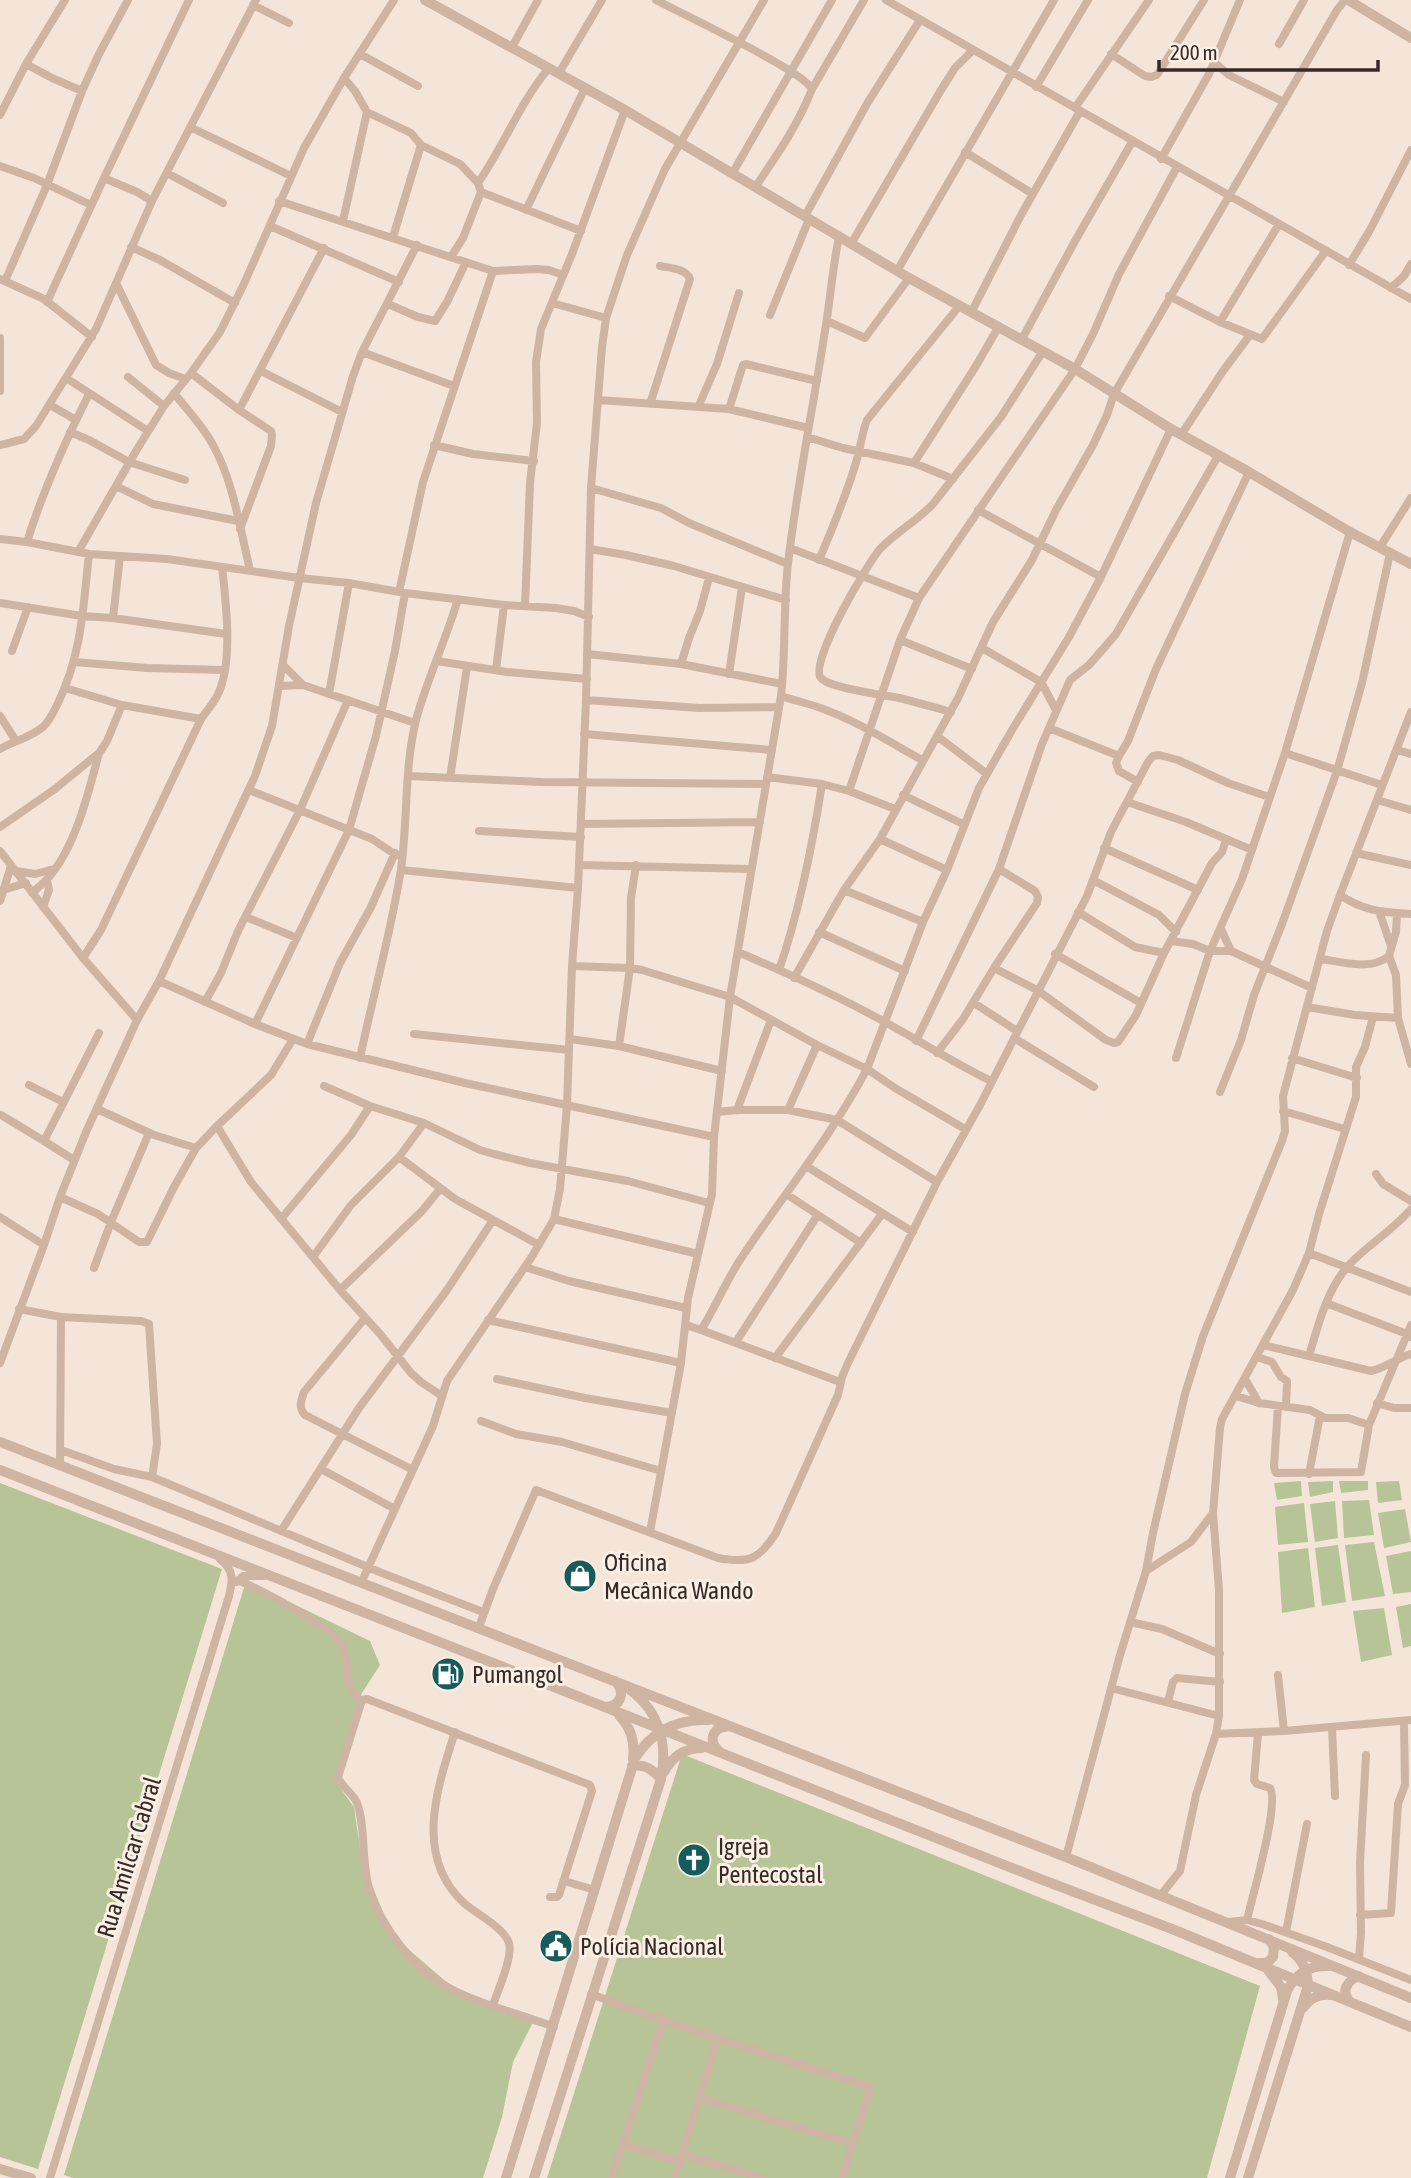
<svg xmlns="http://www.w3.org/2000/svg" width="1411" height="2178" font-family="'Asap Condensed',sans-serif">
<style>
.green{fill:#b7c497}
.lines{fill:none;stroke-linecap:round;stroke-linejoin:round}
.minor{stroke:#cdb4a3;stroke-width:8}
.tertiary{stroke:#cdb4a3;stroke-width:10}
.labels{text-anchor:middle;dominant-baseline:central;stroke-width:6;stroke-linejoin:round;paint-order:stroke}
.poi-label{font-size:24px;fill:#372a26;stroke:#fbf0e5;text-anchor:start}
.street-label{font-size:24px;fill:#372a26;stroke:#fbf0e5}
</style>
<rect width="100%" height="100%" fill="#f4e5d8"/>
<!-- green -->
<path class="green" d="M1301 1481 1302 1496 1277 1500 1274 1483Z
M1333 1481V1492L1310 1497 1308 1482Z
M1339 1481H1368V1490L1341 1493Z
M1399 1481 1402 1500 1378 1503 1376 1482Z
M0 1483 222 1569 38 2169 0 2157Z
M1369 1500 1374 1535 1344 1538 1342 1501Z
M1335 1501 1338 1538 1315 1542 1310 1504Z
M1304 1503 1308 1542 1278 1545 1275 1507Z
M1405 1509 1411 1542 1384 1548 1378 1513Z
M1374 1542 1385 1596 1352 1601 1345 1545Z
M1338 1545 1346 1602 1322 1606 1315 1548Z
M1308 1548 1315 1607 1282 1613 1278 1552Z
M1411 1551V1592L1393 1594 1386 1556Z
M246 1581 370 1641 380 1665 362 1693 336 1782 354 1807 362 1862 393 1936 458 1992 534 2020 513 2062 502 2117 483 2178H73L64 2175Z
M1411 1604V1646L1403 1648 1396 1607Z
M1384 1608 1392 1655 1361 1662 1353 1611Z
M682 1754 1260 1986 1207 2178H547Z"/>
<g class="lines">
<!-- minor -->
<path class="minor" d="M656 0C682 14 802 70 812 89 798 125 777 155 756 186
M886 0 1411 299
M253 5 289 23
M1279 44 1304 0
M512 47 538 0
M360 54 418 86
M1111 54 1145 76 1151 77 1157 75 1204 0
M1214 62 1229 75 1284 102
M26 64 52 78 82 91
M559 73 602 0
M1036 87 1088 0
M812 89 864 0
M1075 108 1149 0
M367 112 411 133 421 145 460 164 478 183 481 192 581 231
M0 115 26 64 65 0
M190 127 291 176
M965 152 1033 194
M1161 159 1209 74 1240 0
M0 166 34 178 91 205
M167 173 223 203
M732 174 832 0
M104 178 137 192 152 201
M478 183C504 146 520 102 549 68
M279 201 493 271 537 269 549 270 563 275
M526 210 585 88
M805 216 868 102 920 20
M343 221 367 112 355 91 344 78
M270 226 399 282
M393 237 421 145
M851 244 941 90 955 68 973 50
M131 247 160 260 235 303
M451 257 463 238 481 192
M1349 265 1370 230 1411 150
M897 271 1054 0
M0 279 44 299 92 337
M5 281 47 185 82 91 99 54 128 0
M116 283 156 365 169 373 185 379
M1391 288 1404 276 1411 264
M1169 296 1220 322 1262 339 1325 252
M47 302 104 178 189 0
M552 303 606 318
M388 304 418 317 435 321 447 302 466 262
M972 311 1021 215 1080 111
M770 315 809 219
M827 321 865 338 909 278
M1220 322 1279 224
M0 338V391
M1022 339 1075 241 1132 142
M362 352 454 386
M261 371 342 412
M191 373 220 332 243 286 304 148 344 78 394 0
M128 377 164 406
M66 378 148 431
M174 393C187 410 203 426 213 445 234 483 240 529 250 570
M598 400 729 409 808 428
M650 404 690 279C687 269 670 268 660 266
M50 405 76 420
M699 405 717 364 739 293
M729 409 743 365 746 364 817 381
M239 410 324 248
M70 432 89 440 129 462 185 480
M1181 435 1223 371 1250 335
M807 437 843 448 914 463 953 479
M0 445 24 439 36 426 96 329 152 201 256 0
M434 445 473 454 534 461
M914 463 976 366 999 326
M116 486 153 504 238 521
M591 488 661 508 689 523 788 564
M978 510 1101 577
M0 539 27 542 89 554 167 559 299 578 349 583 405 593 504 605 556 608 574 611 589 617
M27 542C43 490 65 442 89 394
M1380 547 1411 498
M590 549 626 555 674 566 786 600
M78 552 136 451 164 406 191 373 239 410 271 431 272 435 271 446 240 529
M819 560C834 525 849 489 859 452 861 441 863 431 867 420L960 305
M399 592 423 482 493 271
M919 598 1075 369 1093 334 1119 274 1177 167
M0 603 82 616 113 618 226 634
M525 606 530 483 537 423 536 362 541 329 572 254 625 110
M113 618 120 556
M900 640 972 669
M982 648 1041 682 1056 710
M12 651 28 607
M587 654 681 664 782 684
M437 661 507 672 587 679
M75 662 147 668 224 670
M681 664 689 638 700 611 709 578
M283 665 303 685
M496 670 504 605
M729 674 742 587
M280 686 303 685 415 723
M329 694 349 583
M781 696C793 700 806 703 818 707 855 720 888 741 922 760
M586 700 699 708 779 707
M122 705 201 719
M951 712C933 707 916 702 899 698 884 695 829 688 821 678 808 664 867 564 880 549 896 532 917 521 933 504L1001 417 1043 351
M0 716 16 741
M1049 728 1119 756
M584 734 772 750
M937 736 987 774
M0 749C14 741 32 737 44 726 50 720 54 711 58 703 82 653 83 608 89 554
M1397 750 1411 754
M1285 753 1382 785
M408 776 542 782 766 784
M767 777 822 784 849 791 900 640 919 598 790 548
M450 778 467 667
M1138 782 1119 771 1116 763 1119 756 1128 741 1156 669 1249 472
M249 790 372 839 396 855
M849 791 895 809
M903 795 963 824
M1377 800 1411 810
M1127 802 1186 822 1252 850
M581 824 760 822
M0 827 55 789 100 752 107 741 122 705 65 688
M479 831 581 837
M880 839 947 870
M1104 848 1198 890
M0 851 83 958 137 1020
M1356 853 1411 865
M579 865 751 869
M401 870 578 888
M16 871 35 874 54 869
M1093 880 1159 915 1176 932
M3 890 26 883
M844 890 923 922
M32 893C37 888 43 884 48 878 75 849 89 791 99 753
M1340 895C1363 911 1383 912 1411 914
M0 901 11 866
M43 907 49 890 47 880
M1379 911 1391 946
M1078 912 1135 947 1164 953
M1397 913 1396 932 1389 956 1396 975 1398 1018 1411 1064
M246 917 297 938
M1221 929 1231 951
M819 932 905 971
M1171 941 1193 944 1210 951H1231L1312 988
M738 952C787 973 836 995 883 1021 920 1041 954 1063 991 1081
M1055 954 1141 1003
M83 958 101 930 201 719C207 710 215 702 219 692 233 659 226 602 222 567
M1321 959C1342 962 1371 971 1389 956
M572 966 630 968 642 970 730 997 817 1045 867 1069 895 1088 965 1129
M994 968 1037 990 1106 1040 1114 1043 1118 1042 1136 1015 1164 953 1212 863 1222 852 1226 840
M779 970C800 909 812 848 822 784
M794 978 844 890 880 839 958 698 993 622 1032 560 1056 510 1093 445 1107 415 1114 394 1337 10 1345 0
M159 981 255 1024 307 1044 465 1083 714 1137
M205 1002 221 973 238 931 300 810 348 700
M974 1003 1017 1031
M1307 1007 1355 1015 1398 1018
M255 1024 349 830 376 736 395 651 405 593
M414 1034 569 1050
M1014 1038 1094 1087
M293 1039 271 1075 217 1126 251 1182 340 1290 381 1335 411 1373 421 1382 442 1396
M570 1039 619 1046 630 968 631 898 636 865
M916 1041 999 869 1042 744 1070 680 1089 665 1116 634 1218 456
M307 1044 340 963 370 909 395 853
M619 1046 722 1071
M937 1053 963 1019 994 968 1037 903 1038 897 1035 891 999 869
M360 1058C373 995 391 933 401 869 408 820 404 769 416 720 427 679 446 640 458 599
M1176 1058 1210 951 1242 879 1285 753 1350 532
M1292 1058 1357 1078
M29 1085 63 1102
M324 1086 370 1106 424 1123 480 1150 494 1154 530 1163 628 1181 709 1203
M1220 1092 1241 1040 1254 995 1282 924 1337 771 1362 683 1390 553
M97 1109 154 1135 196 1148
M737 1110 771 1020
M788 1110 817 1045
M1283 1111 1345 1129
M717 1112 737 1110H788L837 1120 937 1182
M1 1115 44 1141
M399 1157 424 1123
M74 1160 44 1141 99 1033
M806 1166 913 1232
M1376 1174 1383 1184 1411 1201
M786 1194 861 1243
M60 1197 98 1214 139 1242H147L174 1187 196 1148 217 1126
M0 1217 44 1245
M281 1219 351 1135 370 1106
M554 1219 698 1254
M1309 1253 1411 1292
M313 1257 351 1205 399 1157 455 1199 539 1245
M525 1267 569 1281 686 1308
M94 1268 111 1222 149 1133
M340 1290 422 1211 440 1189
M1326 1303 1407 1334 1411 1337
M19 1309 61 1317 141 1321 149 1324 157 1444 152 1477
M365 1318 304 1392C301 1401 298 1407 305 1415L413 1470
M488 1320 681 1363
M686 1325 701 1330C717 1305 727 1278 744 1254 785 1193 832 1135 867 1069L923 922 947 870 979 788 1012 730 1069 637 1101 577 1171 429
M701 1330 840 1382
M736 1342 817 1216
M1263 1345 1371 1371C1385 1368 1397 1358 1411 1354
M1309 1356C1318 1326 1326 1292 1347 1267 1366 1246 1392 1231 1411 1209
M1257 1357 1272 1362 1281 1377 1287 1381 1286 1407
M775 1358 882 1214
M0 1363 44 1245 60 1197 86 1132 137 1020 159 981 255 776 272 726 289 626 316 503 353 376 362 352 417 245
M497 1379 585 1398 672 1413
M1245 1379 1259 1403
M1236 1396 1259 1403 1310 1410 1325 1418H1348L1369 1425
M1377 1403 1394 1408H1411
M1278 1406 1274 1467 1276 1473 1361 1472 1369 1425 1411 1325
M481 1421 516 1434 562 1442 661 1471
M61 1450 114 1469 152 1477 382 1573 483 1612
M60 1466 61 1317
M321 1469 395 1509
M1309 1474 1320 1416
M281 1531 359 1408 447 1290 493 1220
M650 1532 681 1363 688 1298 712 1194 714 1137 730 997 781 696C786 652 783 608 788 563 797 487 812 413 824 337 830 304 832 270 839 237
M1146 1571 1191 1542 1213 1513
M238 1580C258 1589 331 1626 340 1642 350 1657 345 1676 351 1689 353 1694 358 1698 361 1702
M362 1581 433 1426 447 1381 531 1258 554 1219 560 1189 567 1105 572 966 578 888 586 700 591 488 602 347 606 318 627 255 665 169 764 0
M237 1582 243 1576H264
M1130 1622 1162 1629 1220 1654
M479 1627 493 1589 536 1490 718 1558C750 1564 759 1559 776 1533L838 1395 842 1377 847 1365 937 1182 980 1105 1087 896 1111 832 1148 762 1153 756 1159 755 1178 760 1228 783 1269 797
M1278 1675 1284 1731
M1111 1688 1219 1716
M1168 1702 1173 1682 1177 1678 1220 1682
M1332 1727 1335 1796
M455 1732C437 1788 413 1857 465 1904 477 1914 504 1928 509 1943 513 1957 498 1990 493 2005
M1216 1734 1284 1731 1411 1720
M1066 1857 1120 1655 1146 1571 1153 1533 1185 1394 1203 1336 1282 1141 1285 1131 1283 1096 1327 931 1340 895 1411 712
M564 1881 595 1890
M1160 1896 1180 1871 1196 1795 1216 1734 1219 1716V1590L1213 1513 1220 1428 1222 1419 1293 1290 1309 1253 1319 1214 1356 1097V1067L1365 1047 1373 1017
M550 1897H557L559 1895 592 1791 590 1785 367 1699 362 1700 338 1777C342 1788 353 1793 357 1803 366 1827 361 1861 369 1888 381 1928 415 1971 453 1990 484 2006 521 2014 554 2027
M1360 1915 1391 1913 1398 1804 1405 1785 1404 1721
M1247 1920C1252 1897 1280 1803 1270 1788L1257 1784 1254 1780 1258 1733
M1229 1922 1247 1920 1262 1924 1327 1947 1411 1980
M1286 1932 1307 1824
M1359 1959 1361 1933 1360 1862 1366 1755
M591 1994C681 2029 775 2056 867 2086L870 2089 842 2178
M700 2098 852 2143
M623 2144 680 2162
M682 2154 762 2178
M50 2178 229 1596C233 1580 234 1570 220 1559
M612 2178 663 2021
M675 2178 718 2037"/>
<!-- tertiary -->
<path class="tertiary" d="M425 0 625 110 909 278 1075 369 1171 429 1249 472 1350 532 1411 564
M1348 0 1411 38
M0 1442 1066 1857 1411 1998
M0 1470 539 1681 1035 1877 1172 1929 1411 2027
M606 1707C621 1706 626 1692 615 1681
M619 1715C631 1728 635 1741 633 1759
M719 1751C711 1744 710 1735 719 1728L728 1726
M632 1766C645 1764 652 1769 661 1779
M664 1772C672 1757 685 1748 702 1748
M1259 1963H1267L1273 1957 1274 1947 1269 1939
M1268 1970 1281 1987 1283 1999
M1349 2001C1341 1990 1347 1981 1359 1976
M1303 2008C1310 1998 1318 1994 1331 1995
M0 2169 31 2178
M506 2178 635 1758C652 1731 677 1719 708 1720
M534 2178 661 1779C668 1742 660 1712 629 1689
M1230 2178 1287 1991C1296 1973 1309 1965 1329 1966
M1248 2178 1307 1989C1309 1974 1304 1961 1292 1952"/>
</g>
<!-- icons -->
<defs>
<symbol id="shop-disc" viewBox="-11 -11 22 22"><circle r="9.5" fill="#175c5d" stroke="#fbf0e5"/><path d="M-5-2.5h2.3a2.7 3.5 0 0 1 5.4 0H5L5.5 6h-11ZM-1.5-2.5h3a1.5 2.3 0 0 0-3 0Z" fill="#fff"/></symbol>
<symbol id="fuel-disc" viewBox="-11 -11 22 22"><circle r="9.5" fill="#175c5d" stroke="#fbf0e5"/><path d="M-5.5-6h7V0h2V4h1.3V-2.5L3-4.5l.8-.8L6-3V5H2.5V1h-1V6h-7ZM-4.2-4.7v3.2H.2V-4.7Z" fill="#fff"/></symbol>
<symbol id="church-disc" viewBox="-11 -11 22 22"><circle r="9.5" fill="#175c5d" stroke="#fbf0e5"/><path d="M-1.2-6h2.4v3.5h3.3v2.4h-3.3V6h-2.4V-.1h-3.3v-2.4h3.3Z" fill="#fff"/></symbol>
<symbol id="civic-disc" viewBox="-11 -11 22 22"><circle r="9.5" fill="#175c5d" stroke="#fbf0e5"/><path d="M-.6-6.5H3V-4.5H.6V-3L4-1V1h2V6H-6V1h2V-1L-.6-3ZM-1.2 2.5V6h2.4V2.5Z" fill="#fff"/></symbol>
</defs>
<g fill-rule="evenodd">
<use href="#shop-disc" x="561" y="1557" width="38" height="38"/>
<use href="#fuel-disc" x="429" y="1655" width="38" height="38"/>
<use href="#church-disc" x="675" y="1841" width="38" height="38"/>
<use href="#civic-disc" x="537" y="1927" width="38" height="38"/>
</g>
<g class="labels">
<!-- poi labels -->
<g class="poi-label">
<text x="604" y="1562">Oficina<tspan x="604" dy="28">Mecânica Wando</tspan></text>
<text x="472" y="1674">Pumangol</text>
<text x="718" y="1846">Igreja<tspan x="718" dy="28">Pentecostal</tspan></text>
<text x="580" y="1946">Polícia Nacional</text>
</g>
<!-- street labels -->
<g class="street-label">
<text transform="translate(129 1857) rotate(-73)">Rua Amilcar Cabral</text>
</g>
</g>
<!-- scale -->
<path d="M1159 60v10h219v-10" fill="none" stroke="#372a26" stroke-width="3.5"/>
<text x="1170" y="60" font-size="21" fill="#372a26" stroke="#fbf0e5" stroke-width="5" paint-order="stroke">200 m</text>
</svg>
